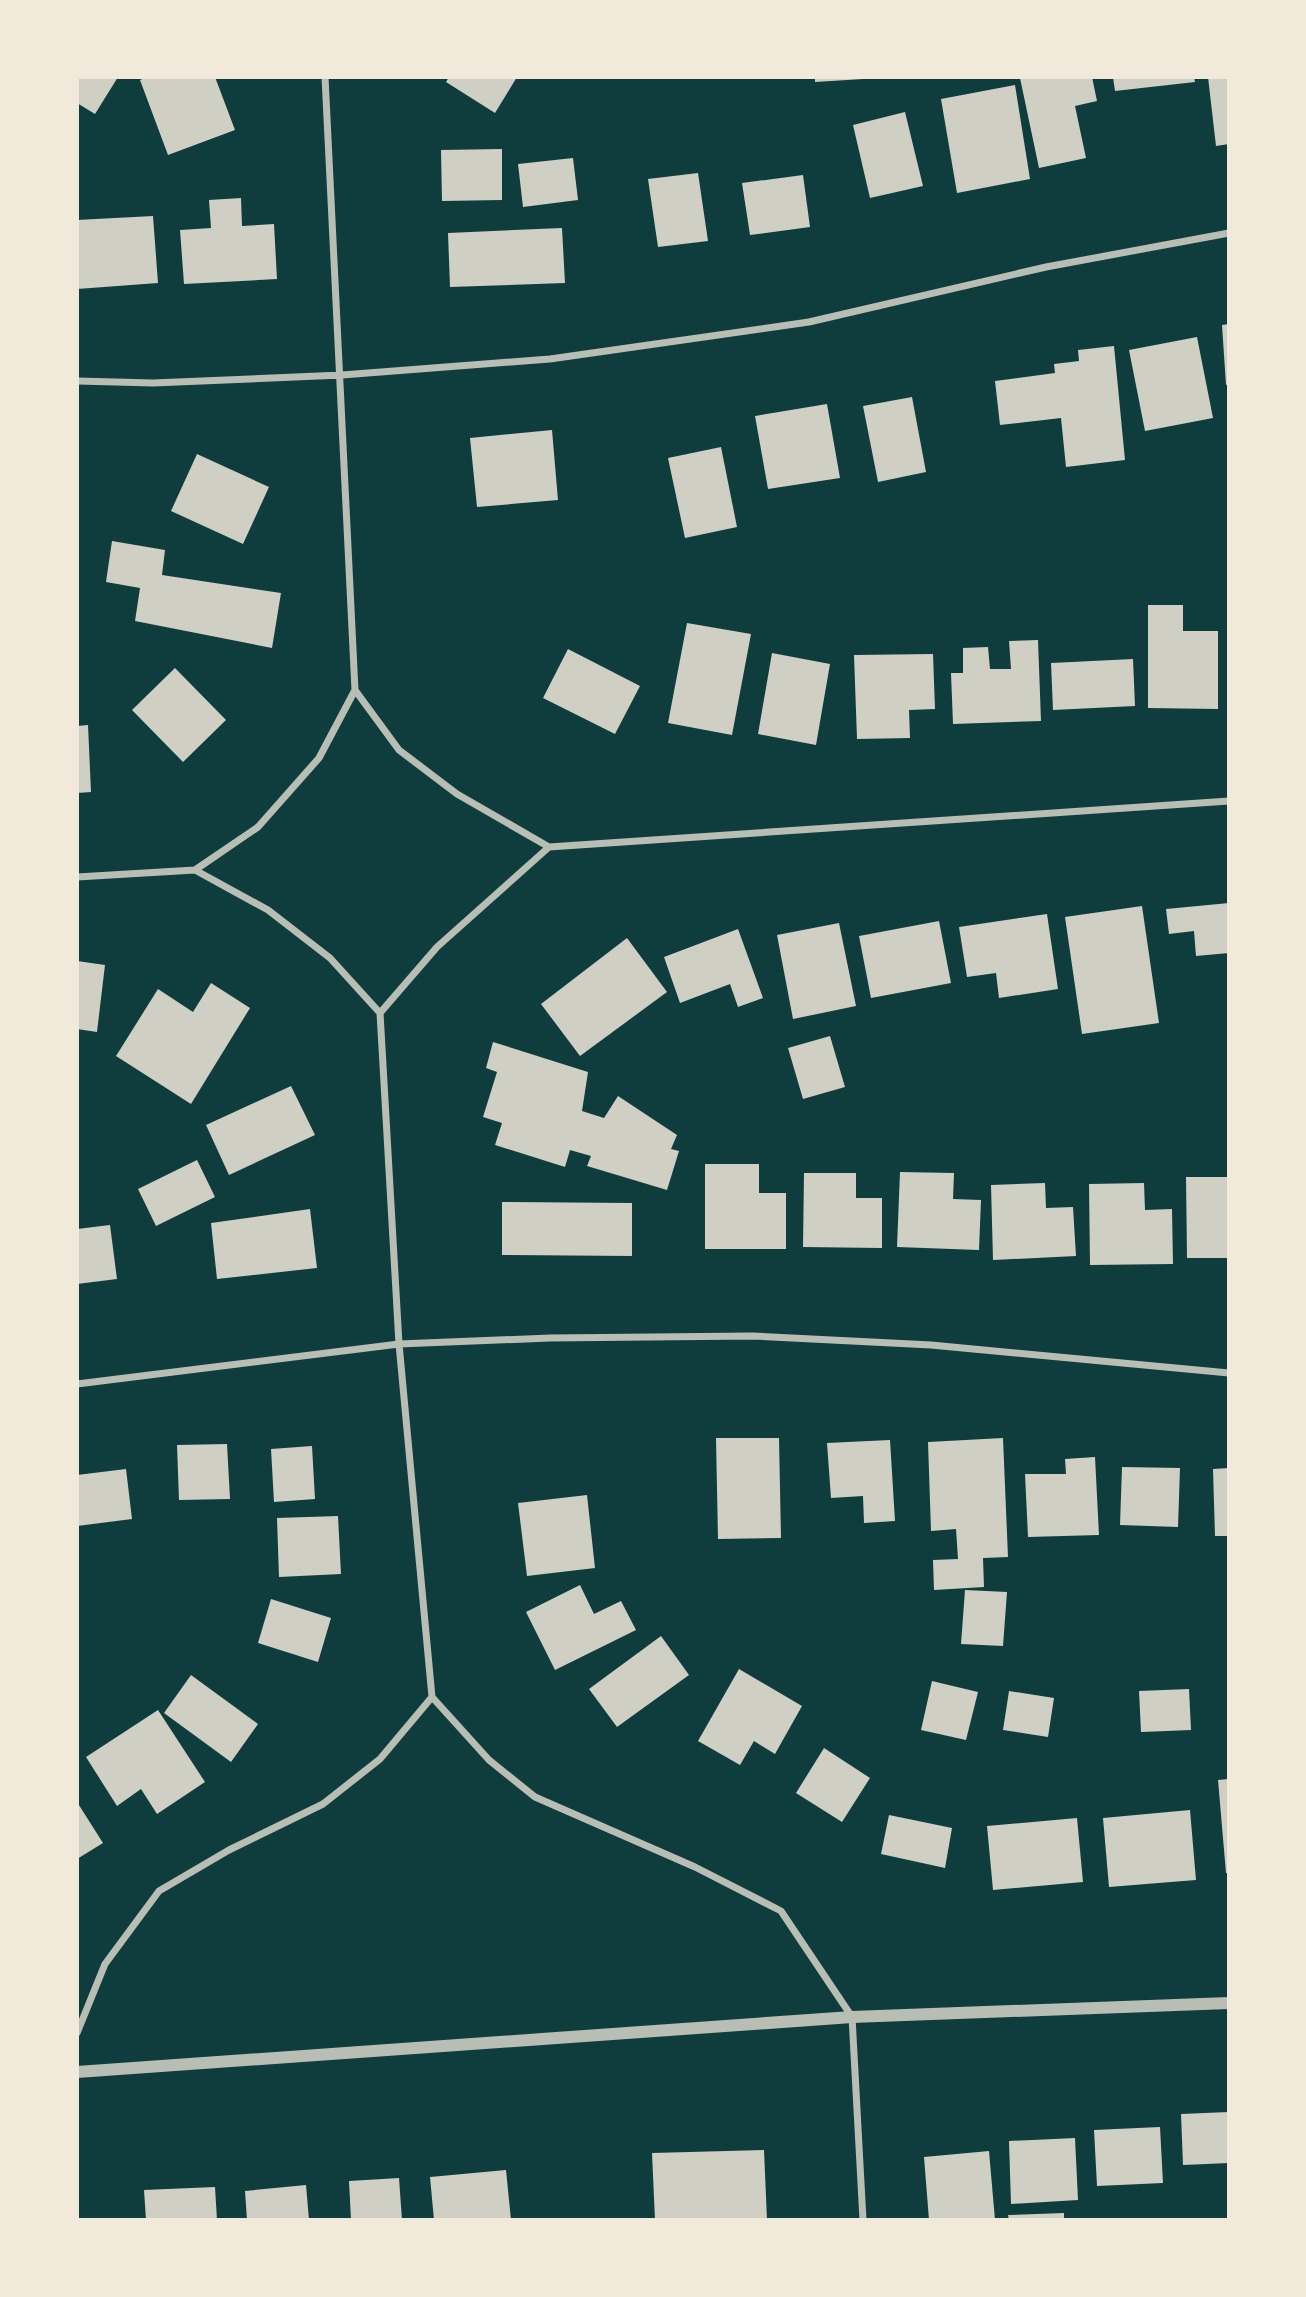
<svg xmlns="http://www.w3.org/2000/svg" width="1306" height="2297" font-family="'Exo 2',sans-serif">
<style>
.building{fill:#cfcfc3}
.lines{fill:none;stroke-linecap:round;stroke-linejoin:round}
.minor{stroke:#b8beb3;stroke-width:7}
.tertiary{stroke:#b8beb3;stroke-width:12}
</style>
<rect width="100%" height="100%" fill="#0f3d3e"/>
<!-- building -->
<path class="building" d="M77 77H118L95 114 77 103Z
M147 77H215L235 130 168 155 140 80Z
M449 77H517L495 113 446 82Z
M815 77H863V79L815 82Z
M1092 77 1097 101 1075 106 1086 158 1039 168 1020 78Z
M1113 77H1194L1195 82 1115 91Z
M1208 77H1229V144L1216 146Z
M1015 85 1030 179 957 193 941 99Z
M905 112 923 186 870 198 853 125Z
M502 149V200L442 201 441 150Z
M573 158 578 200 523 207 518 164Z
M698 173 708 241 658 247 648 179Z
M803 175 810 227 750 235 742 183Z
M241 198 242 226 274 224 277 279 184 284 180 230 211 228 209 200Z
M153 216 158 283 77 289V220Z
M562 228 565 283 450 287 448 233Z
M1229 324V384L1226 385 1222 325Z
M1197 337 1213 418 1145 431 1129 350Z
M1114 346 1125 460 1066 467 1061 418 1000 425 995 381 1055 373 1054 364 1079 361 1078 350Z
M912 397 926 472 878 482 863 406Z
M827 404 840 478 768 489 755 416Z
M552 430 558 500 477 507 470 438Z
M721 447 737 527 685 538 668 458Z
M197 454 269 487 243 544 171 511Z
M112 541 165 550 162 575 281 593 272 648 135 621 140 588 106 582Z
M1148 605H1183V631H1218V709L1148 708Z
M687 623 751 634 732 735 668 723Z
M1038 640 1041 721 953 724 951 673H963V648L988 647 990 669H1011L1009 641Z
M568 649 640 686 615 734 543 698Z
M772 653 830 664 816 745 758 734Z
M933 654 935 709 909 710 910 738 857 739 854 655Z
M1133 659 1135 706 1053 710 1051 663Z
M175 668 226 720 183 762 132 710Z
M88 725 91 792 77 793V726Z
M1229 903V953L1196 956 1194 931 1169 934 1166 909Z
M1142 906 1159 1023 1082 1034 1065 917Z
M1047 914 1058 989 999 998 996 973 967 977 959 927Z
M939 921 951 983 871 998 859 936Z
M839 923 856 1006 793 1019 777 935Z
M738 929 763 998 738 1007 730 984 680 1003 664 957Z
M627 938 667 992 580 1056 541 1004Z
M77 961 105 965 97 1032 77 1029Z
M211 983 250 1008 191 1104 116 1056 158 989 193 1012Z
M830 1036 845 1087 803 1099 788 1048Z
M493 1042 588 1072 582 1111 604 1118 618 1096 677 1135 671 1149 679 1151 667 1190 587 1166 591 1156 570 1150 565 1167 495 1145 502 1123 483 1117 497 1072 486 1068Z
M291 1086 315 1135 229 1175 206 1125Z
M197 1160 215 1197 156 1226 138 1189Z
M705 1164H759V1193H786V1249H705Z
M900 1172 954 1173 953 1199 981 1200 979 1250 897 1247Z
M804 1173H856V1198H882V1248L803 1247Z
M1186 1177H1229V1258H1187Z
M1045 1183 1046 1208 1073 1207 1076 1256 993 1260 991 1185Z
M1144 1183 1145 1210 1172 1209 1173 1264 1090 1265 1089 1184Z
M502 1202 632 1203V1256L502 1255Z
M310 1209 317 1268 217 1279 211 1223Z
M110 1225 117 1279 77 1284V1229Z
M716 1438H779L781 1538 718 1539Z
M1003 1438 1008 1557 983 1558 984 1587 934 1590 933 1560 958 1559 956 1529 931 1531 928 1442Z
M890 1440 895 1521 864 1523 863 1496 831 1498 827 1443Z
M227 1444 230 1499 179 1500 177 1445Z
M312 1446 315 1499 274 1502 271 1449Z
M1095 1457 1099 1535 1028 1537 1025 1474H1066L1065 1459Z
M1122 1467 1180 1468 1178 1527 1120 1525Z
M1229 1468V1536H1215L1213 1469Z
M126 1469 132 1519 77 1526V1475Z
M587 1495 595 1568 527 1576 518 1503Z
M338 1516 341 1574 279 1577 277 1518Z
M580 1585 594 1614 621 1601 636 1630 555 1670 526 1612Z
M965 1590 1007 1592 1003 1646 961 1644Z
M271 1599 331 1618 318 1662 258 1643Z
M661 1636 689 1675 617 1727 589 1689Z
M739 1669 802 1706 775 1754 754 1741 740 1765 698 1741Z
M191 1675 258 1724 231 1762 164 1713Z
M932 1681 978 1692 966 1740 921 1730Z
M1189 1689 1191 1730 1141 1732 1139 1691Z
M1009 1691 1054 1698 1048 1737 1003 1730Z
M158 1710 205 1782 157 1814 141 1789 117 1806 86 1757Z
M824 1748 870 1778 842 1822 796 1793Z
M1229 1779V1873H1226L1218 1780Z
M77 1802 103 1843 77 1859Z
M1190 1810 1196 1880 1109 1887 1103 1818Z
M889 1815 952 1828 945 1868 881 1854Z
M1077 1818 1083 1882 993 1890 987 1826Z
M1229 2112V2163L1183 2165 1181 2114Z
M1160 2127 1163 2183 1097 2186 1094 2130Z
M1075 2138 1078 2200 1011 2204 1009 2141Z
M764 2150 767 2220H655L652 2153Z
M989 2151 995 2220H929L924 2157Z
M506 2170 511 2220H434L430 2177Z
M399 2178 402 2220H351L349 2181Z
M306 2185 309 2220H247L245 2191Z
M215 2187 217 2220H146L144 2190Z
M1064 2213V2220H1009L1008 2215Z"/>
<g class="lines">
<!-- minor -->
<path class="minor" d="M77 381 153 383 342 375 550 359 809 322 1046 267 1229 233
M355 690 399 750 457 794 549 847
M549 847 1229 801
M195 870 268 910 330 958 380 1013 399 1344 432 1697
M77 877 195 870 258 827 319 758 355 690 325 77
M380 1013 437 947 549 847
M77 1384 399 1344 550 1338 752 1336 931 1345 1229 1373
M77 2033 105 1964 159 1891 229 1850 323 1804 380 1759 432 1697 489 1760 535 1797 695 1867 781 1911 852 2017 863 2220"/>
<!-- tertiary -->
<path class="tertiary" d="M77 2072 852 2017 1229 2003"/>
</g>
<!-- border -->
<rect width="1306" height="2297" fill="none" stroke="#f1e9da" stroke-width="158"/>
</svg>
